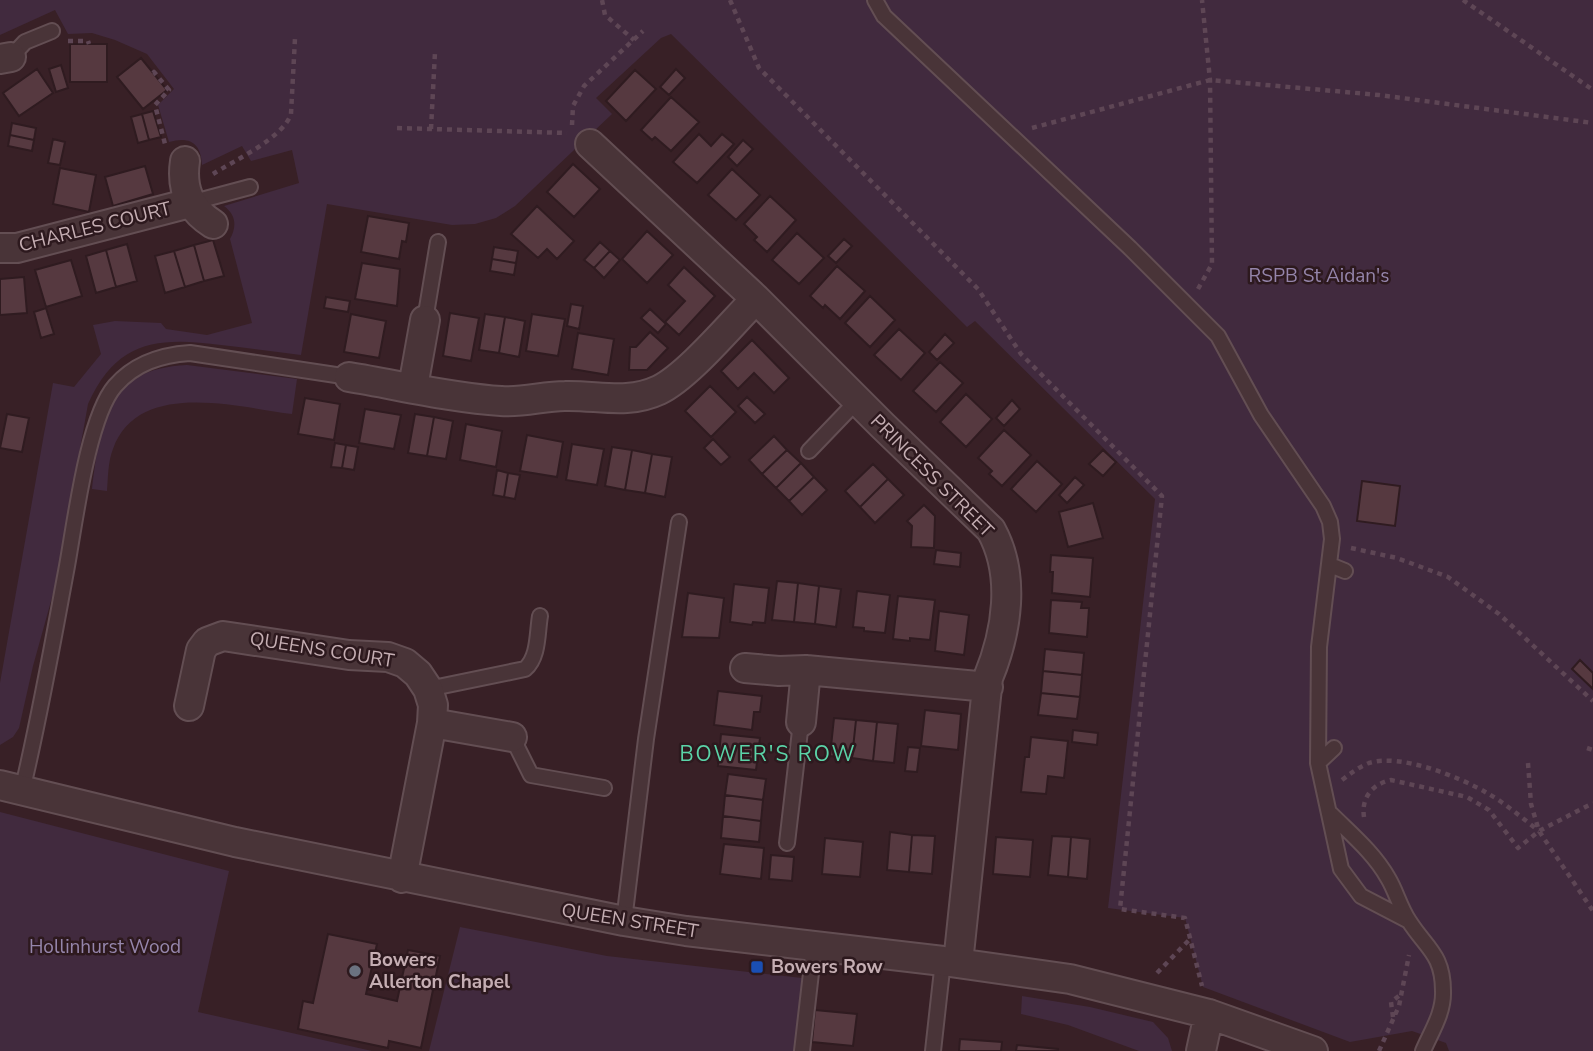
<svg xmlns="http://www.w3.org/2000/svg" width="1593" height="1051" font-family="'Nunito Sans',sans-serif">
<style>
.green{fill:#412a3e}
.building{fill:#563940;stroke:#2f1b20;stroke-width:2}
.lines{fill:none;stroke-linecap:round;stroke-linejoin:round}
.service-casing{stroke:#634e53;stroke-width:18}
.minor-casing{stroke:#634e53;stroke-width:32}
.path{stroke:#5e4655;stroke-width:4.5;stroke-dasharray:5 5;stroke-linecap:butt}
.service{stroke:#493438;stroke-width:14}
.minor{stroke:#493438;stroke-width:28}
.transit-dot{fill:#1a4fb4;stroke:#2d191e;stroke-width:2.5}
.worship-dot{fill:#6b7280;stroke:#2d191e;stroke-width:2.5}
.labels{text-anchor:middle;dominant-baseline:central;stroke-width:5;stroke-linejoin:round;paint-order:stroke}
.street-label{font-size:19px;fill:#c5aeb3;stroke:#2d191e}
.park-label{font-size:19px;fill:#9585ab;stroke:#2d191e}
.poi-label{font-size:19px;font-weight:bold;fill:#c5aeb3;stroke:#2d191e;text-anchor:start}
.neighbourhood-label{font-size:21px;letter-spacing:2px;fill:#5bd4a8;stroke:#2d191e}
</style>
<rect width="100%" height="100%" fill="#382026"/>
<!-- green -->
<path class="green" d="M0 0H1593V1051H1449L1446 1043 1412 1031 1350 1042 1203 987 1185 918 1108 908 1155 499 975 321 967 327 671 34 661 38 596 98 612 114 515 206 496 218 475 224 452 225 327 204 301 355C275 352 248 348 221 345 158 337 117 340 88 404L56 583 33 666 19 728 13 737 0 745V683L53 383 74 387 101 354 93 325 115 321 161 323 166 329 207 335 252 323 230 239C237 226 236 215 224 206L299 183 292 150 251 161 242 146 202 165C201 143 190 136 169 142L158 105 174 89 147 54 115 40 92 33 68 34 55 10 0 35Z
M187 365 297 379 292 414C237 407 138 379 113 449 108 461 108 478 107 491L92 489C101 422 104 369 187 365Z
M0 812 229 871 198 1012 372 1051H0Z
M460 927 607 956 802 978 796 1051H429Z
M1022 996 1090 1007 1153 1022 1168 1038 1172 1051H1139L1068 1025 1021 1014Z"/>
<!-- building -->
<path class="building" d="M70 44H107V82H70Z
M141 58 167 90 143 109 117 77Z
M61 65 68 88 56 92 49 69Z
M37 69 53 93 19 116 3 93Z
M676 69 685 78 669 95 660 87Z
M635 70 656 89 626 121 606 101Z
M671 97 699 122 671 151 655 137 652 140 641 130Z
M153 111 161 137 149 140 142 114Z
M142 114 149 140 138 143 131 117Z
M12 123 36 128 34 140 10 135Z
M699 134 711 146 722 134 734 144 697 183 673 162Z
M10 135 34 140 32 151 8 146Z
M53 139 65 142 60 165 48 163Z
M743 140 753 149 737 166 728 157Z
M573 164 600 189 574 217 547 192Z
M145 166 153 194 113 206 105 177Z
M60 168 96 175 89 212 53 204Z
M732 169 760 195 736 220 708 195Z
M770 196 796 220 767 252 754 240 757 237 744 224Z
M537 206 574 241 557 259 547 249 538 258 511 234Z
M368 216 409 223 406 242 402 241 399 259 361 252Z
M647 231 673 255 647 283 622 259Z
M797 233 824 258 799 284 772 260Z
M844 239 852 246 836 263 828 256Z
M213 240 224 276 204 281 194 245Z
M600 242 610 251 594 268 584 260Z
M127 244 137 281 116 287 106 250Z
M194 245 204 281 185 287 174 251Z
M494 247 518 251 516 263 492 259Z
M106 250 116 287 96 293 86 256Z
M174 251 185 287 165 293 155 256Z
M610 251 620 260 604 278 594 268Z
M492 259 516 263 514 275 490 271Z
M71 260 82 296 46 307 35 270Z
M362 263 400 269 397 306 355 299Z
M837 266 865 291 840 319 825 305 823 308 810 296Z
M684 267 715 296 679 335 665 322 685 301 668 285Z
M24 277 27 313 0 315V279Z
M870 296 895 320 870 347 845 323Z
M326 297 350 301 348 312 324 308Z
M571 304 583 306 579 329 567 326Z
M46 308 54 334 41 338 34 312Z
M650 309 666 324 658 333 641 318Z
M450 313 479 318 471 361 443 356Z
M351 314 386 321 379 358 344 352Z
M485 314 505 317 499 353 479 350Z
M532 314 565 319 558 356 526 351Z
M505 317 525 321 519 357 499 353Z
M899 329 925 353 901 380 874 355Z
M650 332 668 348 647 370H629L630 347H636Z
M578 333 614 339 608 375 572 369Z
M945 334 954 343 937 360 929 352Z
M752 340 789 378 774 393 754 373 738 389 721 371Z
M940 362 963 383 936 412 913 391Z
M710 386 736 412 711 437 685 411Z
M966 394 992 419 966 447 940 422Z
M747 397 765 414 755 423 738 406Z
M305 398 340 404 334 440 298 434Z
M1012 400 1020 409 1004 426 996 418Z
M365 409 401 415 394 449 359 443Z
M7 414 29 418 22 452 0 448Z
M415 414 434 417 427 456 408 453Z
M434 417 453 421 446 459 427 456Z
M466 424 502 431 496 467 460 460Z
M1004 430 1031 455 1002 486 989 474 992 471 978 458Z
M527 435 563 442 557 477 520 471Z
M774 436 787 450 762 474 749 460Z
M713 439 730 457 721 465 704 448Z
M335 443 346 445 342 468 331 467Z
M572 444 604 449 597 485 566 480Z
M346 445 358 447 354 470 342 468Z
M612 447 632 450 625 490 605 486Z
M632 450 652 454 645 493 625 490Z
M787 450 801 463 776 488 762 474Z
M1103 450 1116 462 1103 476 1089 464Z
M652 454 672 457 665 497 645 493Z
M1037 461 1062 484 1036 512 1011 489Z
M801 463 814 477 789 501 776 488Z
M873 464 888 479 860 507 845 491Z
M497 470 508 473 504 497 493 495Z
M508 473 520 475 515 499 504 497Z
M814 477 827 490 802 515 789 501Z
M1075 477 1084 485 1067 503 1059 495Z
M888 479 904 495 875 523 860 507Z
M1362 481 1400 486 1395 526 1357 521Z
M1093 503 1103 538 1068 547 1059 512Z
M924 505 935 516 934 548 911 547 912 526 907 521Z
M936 550 961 553 960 567 934 564Z
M1051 555 1093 558 1090 597 1052 593 1053 572H1050Z
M777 581 798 583 794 622 772 620Z
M798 583 819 586 815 624 794 622Z
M734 584 769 588 765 623 753 622 752 625 730 622Z
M819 586 841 589 836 627 815 624Z
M857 591 890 595 885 633 864 631V628L853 627Z
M688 593 724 598 719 638 682 637Z
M898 596 935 600 930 640 910 638V641L893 639Z
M1051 600 1082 602 1081 608H1089L1087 637 1049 633Z
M939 611 969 615 964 655 935 651Z
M1045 649 1084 653 1082 675 1043 671Z
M1580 660 1593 673V689L1572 669Z
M1043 671 1082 675 1080 697 1041 693Z
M718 691 762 696 760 712H754L752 730 714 725Z
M1041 693 1080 697 1077 719 1038 715Z
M925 710 961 714 958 750 921 746Z
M834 718 856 720 852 758 830 756Z
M856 720 877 722 873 761 852 758Z
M877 722 898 724 894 763 873 761Z
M1073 730 1098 733 1097 745 1072 742Z
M721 734 760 738 756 770 718 766Z
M1031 737 1068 741 1064 778 1048 776 1046 794 1021 792 1025 757H1029Z
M908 747 920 748 917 772 905 771Z
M728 774 766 779 763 800 725 795Z
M725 795 763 800 761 821 723 816Z
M723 816 761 821 759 842 721 838Z
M890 832 912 835 909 872 887 870Z
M912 835 935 836 932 874 909 872Z
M1052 836 1071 837 1068 877 1048 875Z
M996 837 1033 840 1030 877 993 874Z
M1071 837 1090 839 1087 879 1068 877Z
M825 838 863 842 860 877 822 874Z
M724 844 764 848 761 879 720 874Z
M771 855 794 857 792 881 769 879Z
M328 934 377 944 366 994 397 1001 408 950 440 956 421 1048 389 1041 388 1048 298 1029 303 1001 313 1003Z
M815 1010 857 1014 853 1046 812 1042Z
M960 1039 1002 1042 1001 1051H959Z
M1017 1045 1058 1049V1051H1016Z"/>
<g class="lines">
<defs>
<path id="service" d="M875 0 884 16 1130 248 1218 336 1261 415 1323 506 1330 522 1332 539 1319 647 1318 763 1341 869 1361 896 1409 921
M11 57 25 42 52 31
M190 203 250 187
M425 320 438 242
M809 451 857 401
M1330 565 1345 571
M428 689 525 669C539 657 537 633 540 616
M512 737 531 775 604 788
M1318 763 1334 748
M22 791C40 716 53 641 67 566 75 522 88 417 115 386 135 363 161 355 190 353L349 377
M1331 814C1351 834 1374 853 1388 878 1396 891 1400 908 1409 921 1426 948 1443 954 1443 991 1444 1013 1431 1032 1423 1051
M787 843 801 722
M624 921 646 739 679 522
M802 1051 814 947
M933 1051 943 961"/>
<path id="minor" d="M0 59 11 57
M590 144 756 299 882 425 991 530C1016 575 1007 632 988 678L958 963
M185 161C181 188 189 209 213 224
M0 248H17L190 203
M349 377C398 385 452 398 501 401 523 403 543 396 565 396 598 395 627 405 659 390 688 376 731 324 756 299
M413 387 425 320
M745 668 779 671 806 670 988 687
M189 706 201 650 207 642 223 636 349 655 388 657 405 663 418 674 428 689 433 705 432 723 402 878
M801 722 806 670
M432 723 512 737
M0 785 235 842 624 921 686 931 943 961 1070 979 1209 1014 1313 1051
M1201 1051 1209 1014"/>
</defs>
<!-- service casing -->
<use href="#service" class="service-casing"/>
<!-- minor casing -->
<use href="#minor" class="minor-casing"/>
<!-- path -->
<path class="path" d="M602 0 605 15 634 40
M730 0 759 68 978 289 1021 354 1162 496 1120 909 1185 918 1202 986
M1463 0 1593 90
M68 41H88L89 44
M153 73 154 72 169 90 155 105 165 144
M572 125 573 106 584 86 643 31
M397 128 567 133
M1032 128 1210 80 1379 95 1593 123
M431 129 435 52
M213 174C235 160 283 138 291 114L295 38
M1198 289 1212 264 1210 80 1202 0
M1351 548 1397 558 1448 577 1499 614 1593 701
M1587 748 1593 750
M1528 763 1531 804 1539 831 1593 911
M1342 780C1351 773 1359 767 1369 763 1400 753 1460 777 1487 793 1505 803 1522 818 1539 831
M1364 817C1361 798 1372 784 1391 780L1467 797 1489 810 1518 848 1539 831 1593 803
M1157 973 1190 939
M1393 1017 1391 1002 1400 995
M1379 1051 1399 1006 1409 955"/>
<!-- service -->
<use href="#service" class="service"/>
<!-- minor -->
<use href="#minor" class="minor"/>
</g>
<!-- markers -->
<rect class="transit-dot" x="750" y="960" width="14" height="14" rx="3.5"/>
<circle class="worship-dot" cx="355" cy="971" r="7"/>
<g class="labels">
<!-- street labels -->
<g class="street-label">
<text transform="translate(95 227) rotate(-14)">CHARLES COURT</text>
<text transform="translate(932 476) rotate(45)">PRINCESS STREET</text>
<text transform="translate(322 650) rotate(9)">QUEENS COURT</text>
<text transform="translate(630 921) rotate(9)">QUEEN STREET</text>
</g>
<!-- park labels -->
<g class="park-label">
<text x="1319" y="276">RSPB St Aidan's</text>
<text x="105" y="947">Hollinhurst Wood</text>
</g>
<!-- poi labels -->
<g class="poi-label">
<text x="369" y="960">Bowers<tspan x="369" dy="22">Allerton Chapel</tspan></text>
<text x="771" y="967">Bowers Row</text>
</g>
<!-- neighbourhood labels -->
<g class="neighbourhood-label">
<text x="768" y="754">BOWER'S ROW</text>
</g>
</g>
</svg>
